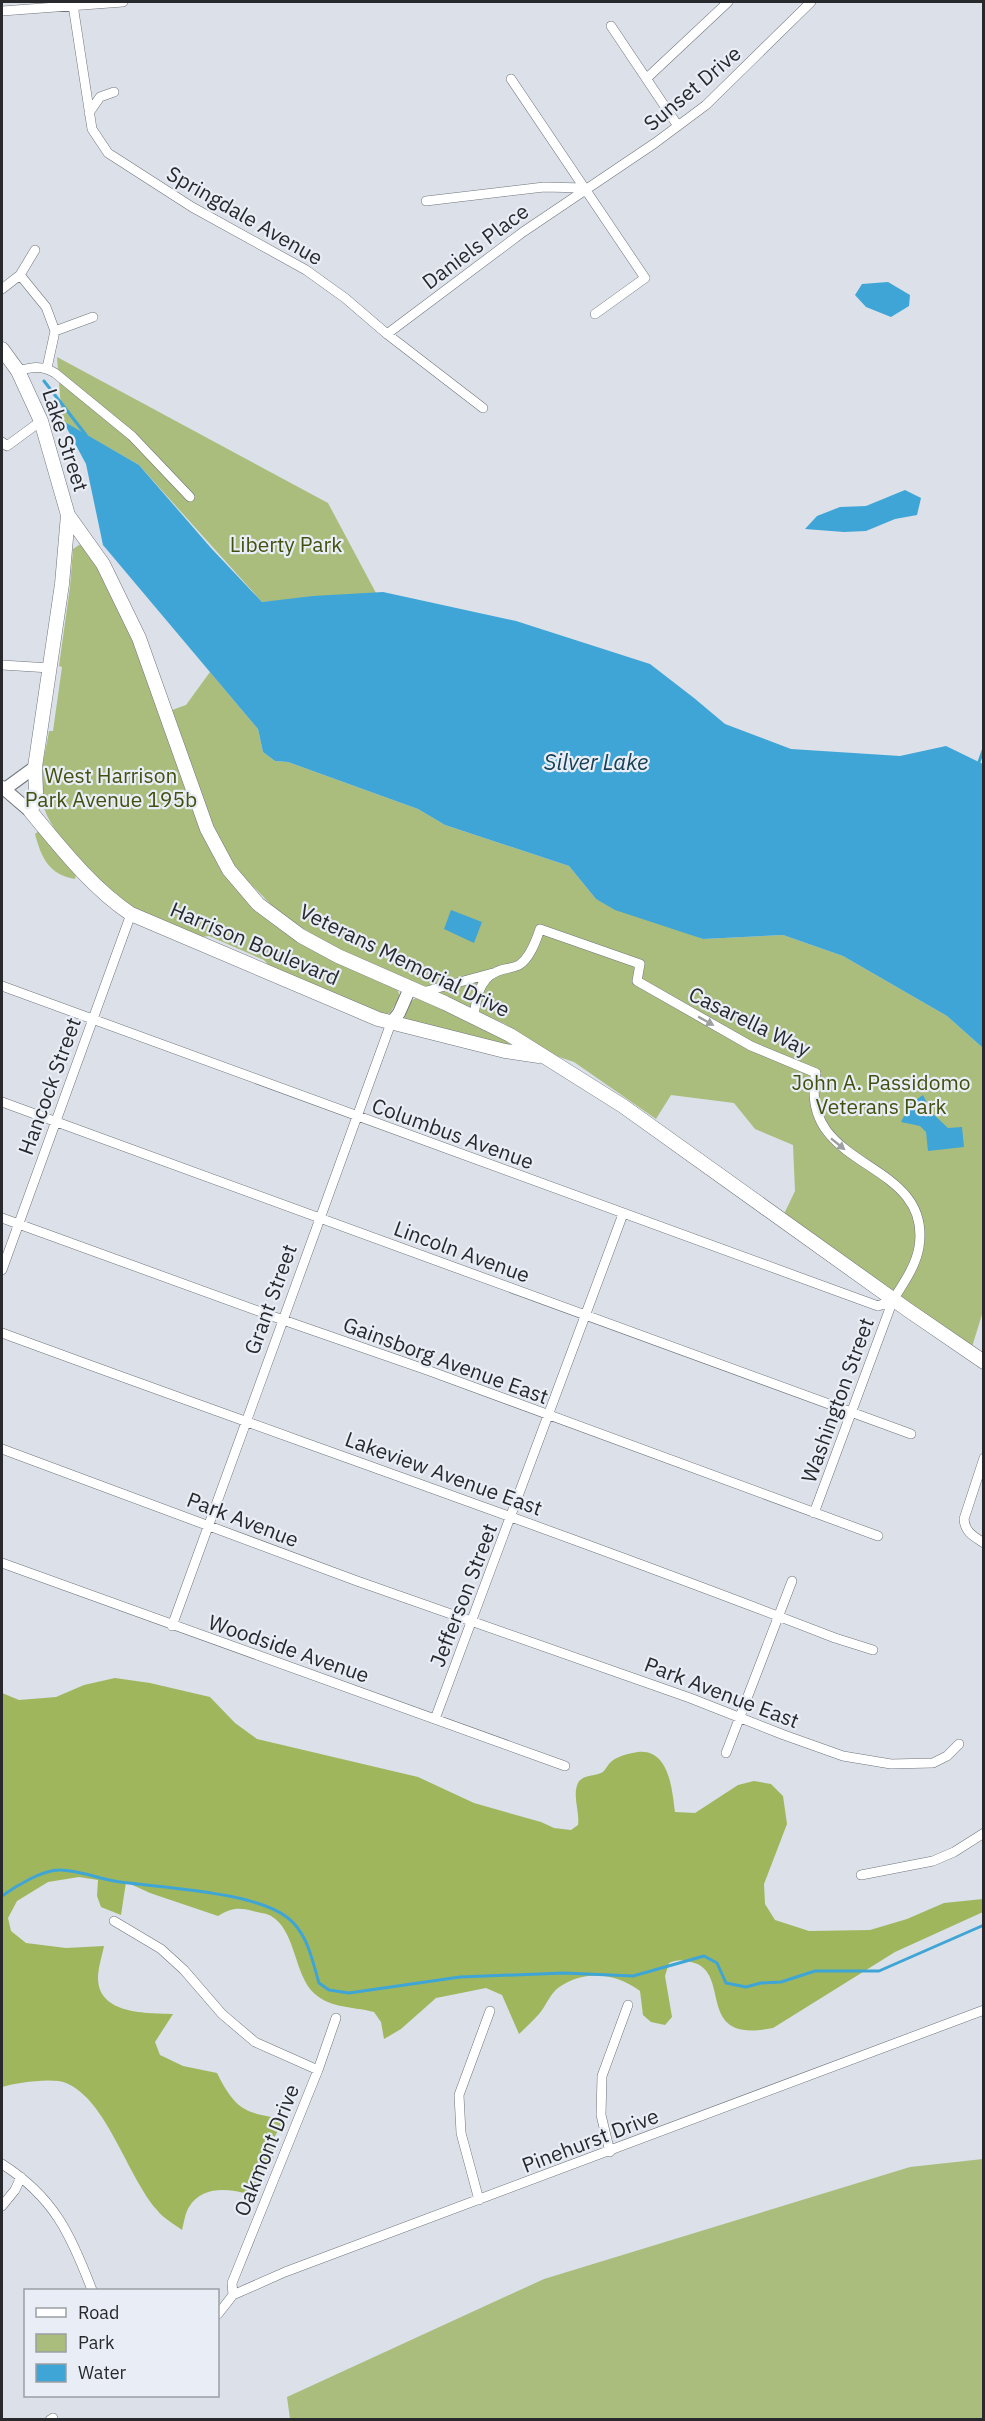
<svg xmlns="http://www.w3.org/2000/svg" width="985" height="2421" font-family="'IBM Plex Sans',sans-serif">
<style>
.green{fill:#abbd7d}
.forest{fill:#9fb65d}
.water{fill:#3ea5d6}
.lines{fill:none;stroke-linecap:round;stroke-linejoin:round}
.stream{stroke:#3ea5d6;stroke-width:3}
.minor-casing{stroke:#70757c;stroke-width:10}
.tertiary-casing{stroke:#70757c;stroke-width:14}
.secondary-casing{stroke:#70757c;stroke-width:15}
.minor{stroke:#fff;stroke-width:9}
.tertiary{stroke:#fff;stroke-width:12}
.secondary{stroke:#fff;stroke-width:14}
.oneway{fill:#9e9fa0}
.labels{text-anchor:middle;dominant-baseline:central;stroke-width:4.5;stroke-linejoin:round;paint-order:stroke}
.street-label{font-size:21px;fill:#27292c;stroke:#e8edf6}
.park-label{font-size:21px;fill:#435110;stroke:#e8edf6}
.water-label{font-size:22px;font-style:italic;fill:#154055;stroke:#e8edf6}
</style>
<rect width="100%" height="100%" fill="#dbe0e9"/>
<!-- green -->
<path class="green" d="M57 357 328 503 376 593 262 602 139 465 62 421Z
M82 543 95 560 131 633 193 808 249 901 397 988 400 997 390 1013 385 1015 271 968 264 960 209 936 202 937 128 906 116 897C91 870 46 833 41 796 38 776 46 752 49 731H53L62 667 59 666 70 587 73 549Z
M210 672 258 729 263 752 275 761 288 762 418 809 445 825 569 866 596 899 703 939 783 935 843 956 947 1016 983 1048 984 1308 972 1347 784 1214 795 1191 793 1145 755 1129 734 1103 671 1095 656 1119 574 1062 556 1056 505 1024 363 961 325 942 280 914 239 872 226 852 214 828 172 710 186 705Z
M39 831 76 873 75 879C49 875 41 857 35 834Z
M417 997 509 1041 510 1043 507 1045 406 1020 403 1015 410 1002Z
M983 2159V2419H290L287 2397 544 2279 910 2167Z"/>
<!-- forest -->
<path class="forest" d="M115 1678 150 1683 210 1697 235 1723 257 1739 418 1777 474 1803 541 1822 554 1828 571 1830 578 1825C580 1812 572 1796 578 1783 583 1774 595 1777 603 1772 606 1769 608 1764 612 1761 618 1756 630 1753 638 1752 670 1749 672 1791 675 1812L695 1813 738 1785 754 1781 771 1784 783 1796 787 1824 764 1884 765 1904 775 1920 809 1931 870 1930 907 1919 944 1903 983 1899V1912L895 1952 773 2028C692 2045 734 1971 691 1962 682 1960 678 1959 669 1963L665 1976 672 2017 665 2025 651 2022 643 2015 640 1991C616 1973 584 1969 558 1988 550 1994 546 2006 539 2014 533 2021 526 2027 519 2034L502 1995 486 1988 436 1998 401 2029 384 2039 381 2022 374 2012C351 2006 327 2009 310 1989 294 1968 294 1929 271 1916 266 1913 258 1913 253 1911 238 1907 231 1908 218 1916L150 1893 126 1882 121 1915 101 1907 97 1896 98 1880 79 1877 48 1882 17 1901 8 1918 11 1931 26 1943 66 1948 104 1946C102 1956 98 1968 98 1978 98 2015 148 2013 173 2014L155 2042 160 2055 183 2066 217 2073C236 2111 245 2113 285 2119L275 2136 273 2160 256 2185 244 2193C225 2188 201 2187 189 2207 185 2213 184 2223 182 2230 174 2224 163 2218 157 2210 127 2176 107 2100 66 2083 52 2077 15 2083 2 2087V1693L19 1700 56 1697 84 1685Z"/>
<!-- water -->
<path class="water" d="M888 282 910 295 909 306 891 317 866 307 855 295 862 284Z
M63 421 139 465 211 548 262 602 313 596 383 592 516 621 650 664 694 698 725 724 791 749 900 756 946 746 983 764V1048L947 1016 843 956 783 935 703 939 615 910 596 899 569 866 445 825 418 809 288 762 275 761 263 752 258 729 103 545 86 464Z
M905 490 921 498 917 515 895 519 866 531 844 532 805 529 817 516 840 507 866 506Z
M451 910 482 922 474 943 444 929Z
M923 1095 932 1113 948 1128 962 1127 964 1147 928 1151 926 1132 920 1126 901 1122 910 1104Z"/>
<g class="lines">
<!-- stream -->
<path class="stream" d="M44 381 86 435
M979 762 984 748
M2 1896C16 1886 42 1870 60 1870 77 1870 97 1878 114 1881 158 1888 255 1891 288 1918 308 1934 312 1960 319 1983L329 1990 349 1993 460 1977 564 1973 633 1976 704 1956 717 1963 726 1983 746 1987 761 1983 781 1982 815 1971H879L984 1925"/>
<defs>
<path id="minor" d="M73 5 92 129 108 153 192 207 306 270 345 298 387 334 483 408
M2 11 123 2
M611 26 678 126
M647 78 728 2
M511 79 645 278 595 314
M89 113 100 97 114 92
M426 201 544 187 585 188
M20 275 46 307 55 331 47 368
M2 289 20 275 35 250
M55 331 93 317
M387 334 523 232 655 143 706 105 811 2
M18 371C32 367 42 365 55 373L132 436 190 497
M2 442 7 446 41 421
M2 665 50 668
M2 986 856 1298 878 1306 893 1300
M423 992 493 973
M474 1016C476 1000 479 979 496 972 503 968 511 969 519 965 530 958 536 941 540 929L640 964 637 981 751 1046 816 1073C796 1172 933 1157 919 1247 916 1266 903 1284 893 1300L814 1513
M2 1102 911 1434
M2 1218 283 1320 427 1370 878 1536
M2 1270 131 914
M2 1333C279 1435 559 1531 835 1638L873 1650
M2 1449 357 1581 690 1698 784 1735 843 1756 891 1764 933 1763 947 1756 959 1744
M984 1458 964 1519C965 1532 973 1536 984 1543
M2 1563 565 1766
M172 1626 391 1023
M435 1719 623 1214
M726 1753 792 1581
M861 1875 933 1861 954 1852 984 1833
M114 1921 161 1949 184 1970 222 2014 255 2042 318 2070
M610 2152 601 2115 602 2076 628 2005
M2 2164C54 2197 71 2235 92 2290
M479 2200 461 2133 459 2095 490 2011
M2 2206 15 2190 21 2177
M233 2295 232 2283 318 2070 336 2018
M218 2314 233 2295 285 2272 984 2010
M50 2420 53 2418"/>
<path id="tertiary" d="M2 787 31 812
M5 789 35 767
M391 1023 399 1013 410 988"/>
<path id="secondary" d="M2 349 18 371 41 421 68 515 103 564 139 638 207 829 229 870 258 904 301 936 338 956 445 1003 510 1035 623 1106 908 1310 984 1362
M68 515 62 584 35 767 36 792 31 812C61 848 92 888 131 914L378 1019 505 1051 539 1056"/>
</defs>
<!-- minor casing -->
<use href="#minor" class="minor-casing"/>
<!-- tertiary casing -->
<use href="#tertiary" class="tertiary-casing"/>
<!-- secondary casing -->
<use href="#secondary" class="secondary-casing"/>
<!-- minor -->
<use href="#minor" class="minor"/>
<!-- tertiary -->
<use href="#tertiary" class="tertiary"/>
<!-- secondary -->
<use href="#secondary" class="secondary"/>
</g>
<!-- one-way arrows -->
<defs><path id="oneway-solid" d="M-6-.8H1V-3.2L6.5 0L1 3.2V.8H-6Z" transform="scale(1.5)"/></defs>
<g class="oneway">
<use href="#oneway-solid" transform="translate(706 1021) rotate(29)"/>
<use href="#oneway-solid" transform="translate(838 1144) rotate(39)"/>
</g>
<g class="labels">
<!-- street labels -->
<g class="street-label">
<text transform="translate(692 88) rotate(-40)">Sunset Drive</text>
<text transform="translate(245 215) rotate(30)">Springdale Avenue</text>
<text transform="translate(475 246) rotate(-37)">Daniels Place</text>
<text transform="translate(66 440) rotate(72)">Lake Street</text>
<text transform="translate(255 943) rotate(23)">Harrison Boulevard</text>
<text transform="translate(405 960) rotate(26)">Veterans Memorial Drive</text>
<text transform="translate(750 1021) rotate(26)">Casarella Way</text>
<text transform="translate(49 1086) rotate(-70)">Hancock Street</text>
<text transform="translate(453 1133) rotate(20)">Columbus Avenue</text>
<text transform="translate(462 1251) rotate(20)">Lincoln Avenue</text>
<text transform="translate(270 1299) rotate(-70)">Grant Street</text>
<text transform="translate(446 1360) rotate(20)">Gainsborg Avenue East</text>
<text transform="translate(837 1400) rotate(-70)">Washington Street</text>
<text transform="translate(444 1473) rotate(20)">Lakeview Avenue East</text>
<text transform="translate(243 1519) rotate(21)">Park Avenue</text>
<text transform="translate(463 1595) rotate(-69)">Jefferson Street</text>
<text transform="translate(289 1648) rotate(19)">Woodside Avenue</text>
<text transform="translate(722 1692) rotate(21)">Park Avenue East</text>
<text transform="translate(590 2140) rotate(-21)">Pinehurst Drive</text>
<text transform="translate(266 2150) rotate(-68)">Oakmont Drive</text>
</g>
<!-- park labels -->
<g class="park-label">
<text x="286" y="544">Liberty Park</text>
<text x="111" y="775">West Harrison<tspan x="111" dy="24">Park Avenue 195b</tspan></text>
<text x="881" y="1082">John A. Passidomo<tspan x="881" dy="24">Veterans Park</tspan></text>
</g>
<!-- water labels -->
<g class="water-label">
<text x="596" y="761">Silver Lake</text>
</g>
</g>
<!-- border -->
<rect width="985" height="2421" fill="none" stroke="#27292c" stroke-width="6"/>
<!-- legend -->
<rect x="24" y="2289" width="195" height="108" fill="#e8edf6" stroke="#9b9fa5" stroke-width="1.5"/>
<rect x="36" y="2308" width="30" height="9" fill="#ffffff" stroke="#9b9fa5" stroke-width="1.5"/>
<text x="78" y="2319" font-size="18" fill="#27292c">Road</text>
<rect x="36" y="2334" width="30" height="18" fill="#abbd7d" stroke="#9b9fa5" stroke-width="1.5"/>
<text x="78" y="2349" font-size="18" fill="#27292c">Park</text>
<rect x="36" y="2364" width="30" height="18" fill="#3ea5d6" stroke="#9b9fa5" stroke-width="1.5"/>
<text x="78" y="2379" font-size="18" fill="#27292c">Water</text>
</svg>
